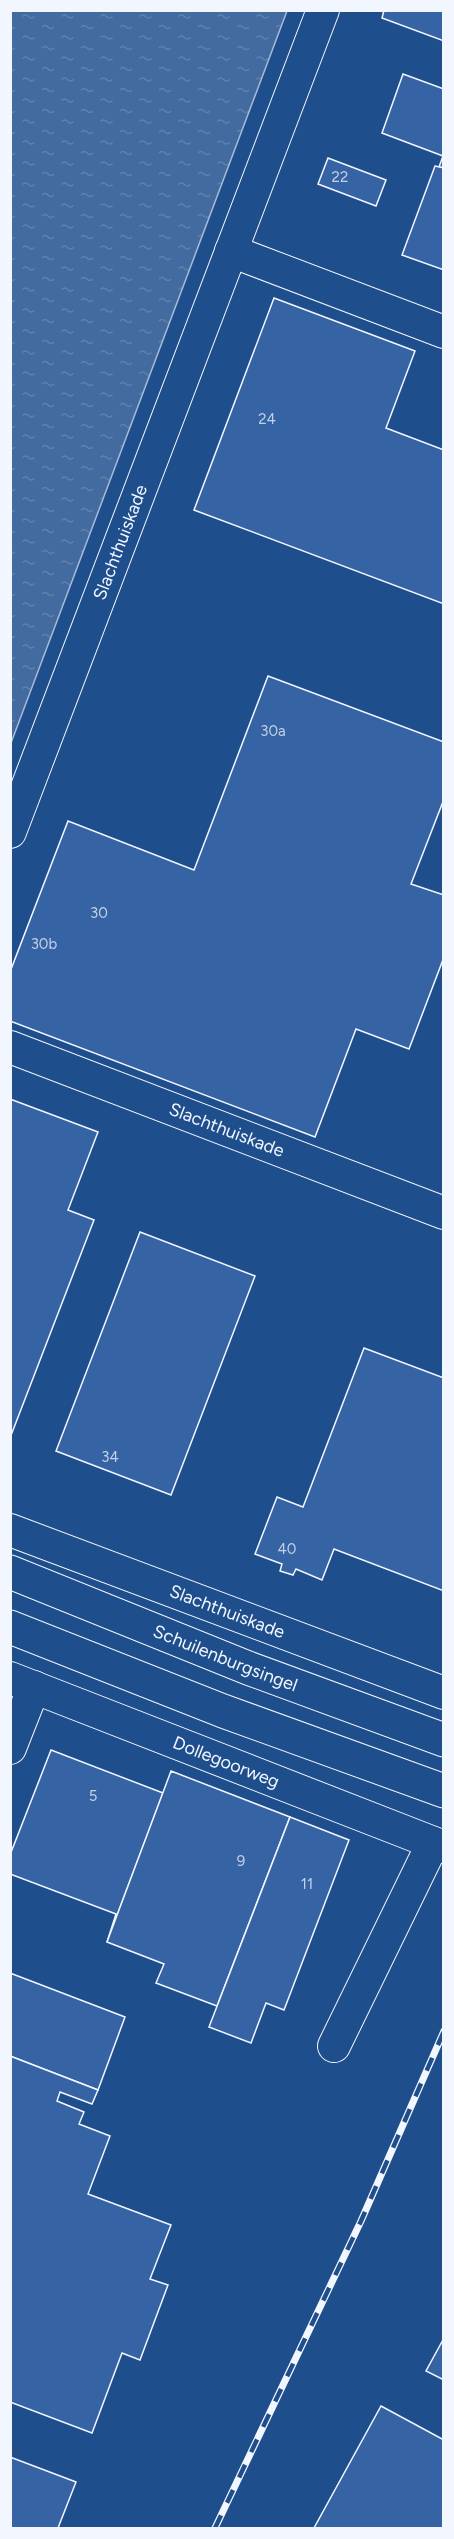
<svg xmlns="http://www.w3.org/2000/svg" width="454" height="2539" font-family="Figtree,sans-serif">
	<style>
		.water { fill: url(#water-ripples); stroke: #a8bbd7; stroke-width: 1.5 }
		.building { fill: #3563a3; stroke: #f2f6ff; stroke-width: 1.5 }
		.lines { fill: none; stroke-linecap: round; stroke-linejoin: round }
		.minor-casing { stroke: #f2f6ff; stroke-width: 34 }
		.primary-casing { stroke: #f2f6ff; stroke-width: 35 }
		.minor { stroke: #1f4e8c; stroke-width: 32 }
		.primary { stroke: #1f4e8c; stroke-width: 33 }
		.rail-casing { stroke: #f2f6ff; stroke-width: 7 }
		.rail { stroke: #1f4e8c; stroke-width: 4.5; stroke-dasharray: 14; stroke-linecap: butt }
		.labels { text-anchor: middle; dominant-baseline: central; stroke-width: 4.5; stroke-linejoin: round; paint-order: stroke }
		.number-label { font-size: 15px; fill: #c3d1e8 }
		.street-label { font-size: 18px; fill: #f2f6ff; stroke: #1f4e8c }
	</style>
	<defs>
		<pattern id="water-ripples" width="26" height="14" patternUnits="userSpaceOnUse" patternTransform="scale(1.5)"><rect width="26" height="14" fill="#446ba0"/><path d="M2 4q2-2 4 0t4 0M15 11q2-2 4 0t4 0" fill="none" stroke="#5f81ae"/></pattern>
	</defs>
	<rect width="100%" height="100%" fill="#1f4e8c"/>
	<path class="water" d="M 11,10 L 287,11 L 11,743 L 10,11 Z"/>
	<g class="building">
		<path d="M 384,10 L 444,10 L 444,41 L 382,18 Z"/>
		<path d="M 403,74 L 444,89 L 444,168 L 439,167 L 443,156 L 382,133 Z"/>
		<path d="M 328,158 L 386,180 L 376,206 L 318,184 Z"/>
		<path d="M 435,166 L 444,168 L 444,270 L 402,255 Z"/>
		<path d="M 274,298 L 415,351 L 386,428 L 444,450 L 444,604 L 194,510 Z"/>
		<path d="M 268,676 L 444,742 L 444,799 L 411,884 L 444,895 L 444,957 L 409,1049 L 356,1029 L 315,1137 L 10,1021 L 10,972 L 68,821 L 194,870 Z"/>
		<path d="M 10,1099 L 98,1132 L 68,1210 L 94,1220 L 10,1438 Z"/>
		<path d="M 140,1232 L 255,1276 L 171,1495 L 56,1451 Z"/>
		<path d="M 364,1348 L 444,1378 L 444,1591 L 334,1549 L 322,1580 L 296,1569 L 293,1575 L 280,1571 L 282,1564 L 255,1554 L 277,1497 L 303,1507 Z"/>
		<path d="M 51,1750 L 163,1793 L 107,1942 L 116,1914 L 10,1874 L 10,1855 Z"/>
		<path d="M 171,1771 L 290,1817 L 217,2006 L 156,1983 L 164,1964 L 107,1942 Z"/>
		<path d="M 290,1817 L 349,1840 L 284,2010 L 266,2003 L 251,2043 L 209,2027 Z"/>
		<path d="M 10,1973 L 125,2017 L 98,2090 L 10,2056 Z"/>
		<path d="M 10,2056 L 98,2090 L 92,2104 L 60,2092 L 57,2101 L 84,2112 L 79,2124 L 110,2136 L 88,2194 L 171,2225 L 150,2279 L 168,2285 L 140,2360 L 122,2353 L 92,2433 L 10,2402 Z"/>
		<path d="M 444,2338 L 444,2380 L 426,2371 Z"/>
		<path d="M 381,2406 L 444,2440 L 444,2528 L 314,2528 Z"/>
		<path d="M 10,2457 L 76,2482 L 58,2528 L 10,2528 Z"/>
	</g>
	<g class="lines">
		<defs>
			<g id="minor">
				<path d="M 231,251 L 444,332"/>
				<path id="s1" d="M 10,832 L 323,10"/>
				<path id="s2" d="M 10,1047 L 444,1213"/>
				<path id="s3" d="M 10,1530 L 444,1693"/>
				<path id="s4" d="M 10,1678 L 444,1847"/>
				<path d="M 10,1748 L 34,1687"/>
				<path d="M 334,2046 L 433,1843"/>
			</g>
			<g id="primary">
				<path id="s5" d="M 10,1572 L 248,1668 L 444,1740"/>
				<path d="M 10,1627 L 223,1711 L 444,1791"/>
			</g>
		</defs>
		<use href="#minor" class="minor-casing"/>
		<use href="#primary" class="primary-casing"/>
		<use href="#minor" class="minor"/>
		<use href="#primary" class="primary"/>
		<defs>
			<path id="rail" d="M 215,2528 L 361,2221 L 444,2031"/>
		</defs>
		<use href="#rail" class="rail-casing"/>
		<use href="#rail" class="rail"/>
	</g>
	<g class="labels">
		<g class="number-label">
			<text x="340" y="177">22</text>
			<text x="267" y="419">24</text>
			<text x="273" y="731">30a</text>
			<text x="99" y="913">30</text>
			<text x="44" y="944">30b</text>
			<text x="110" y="1457">34</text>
			<text x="287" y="1549">40</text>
			<text x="93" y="1796">5</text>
			<text x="241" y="1861">9</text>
			<text x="307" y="1884">11</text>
		</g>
		<g class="street-label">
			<text stroke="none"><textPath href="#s1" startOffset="310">Slachthuiskade</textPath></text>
			<text stroke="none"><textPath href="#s2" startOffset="232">Slachthuiskade</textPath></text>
			<text stroke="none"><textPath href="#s3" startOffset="232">Slachthuiskade</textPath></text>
			<text stroke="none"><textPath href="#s5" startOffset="232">Schuilenburgsingel</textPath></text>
			<text stroke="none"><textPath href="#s4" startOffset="232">Dollegoorweg</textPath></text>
		</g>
	</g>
	<rect width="454" height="2539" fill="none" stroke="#f2f6ff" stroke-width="24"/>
</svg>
